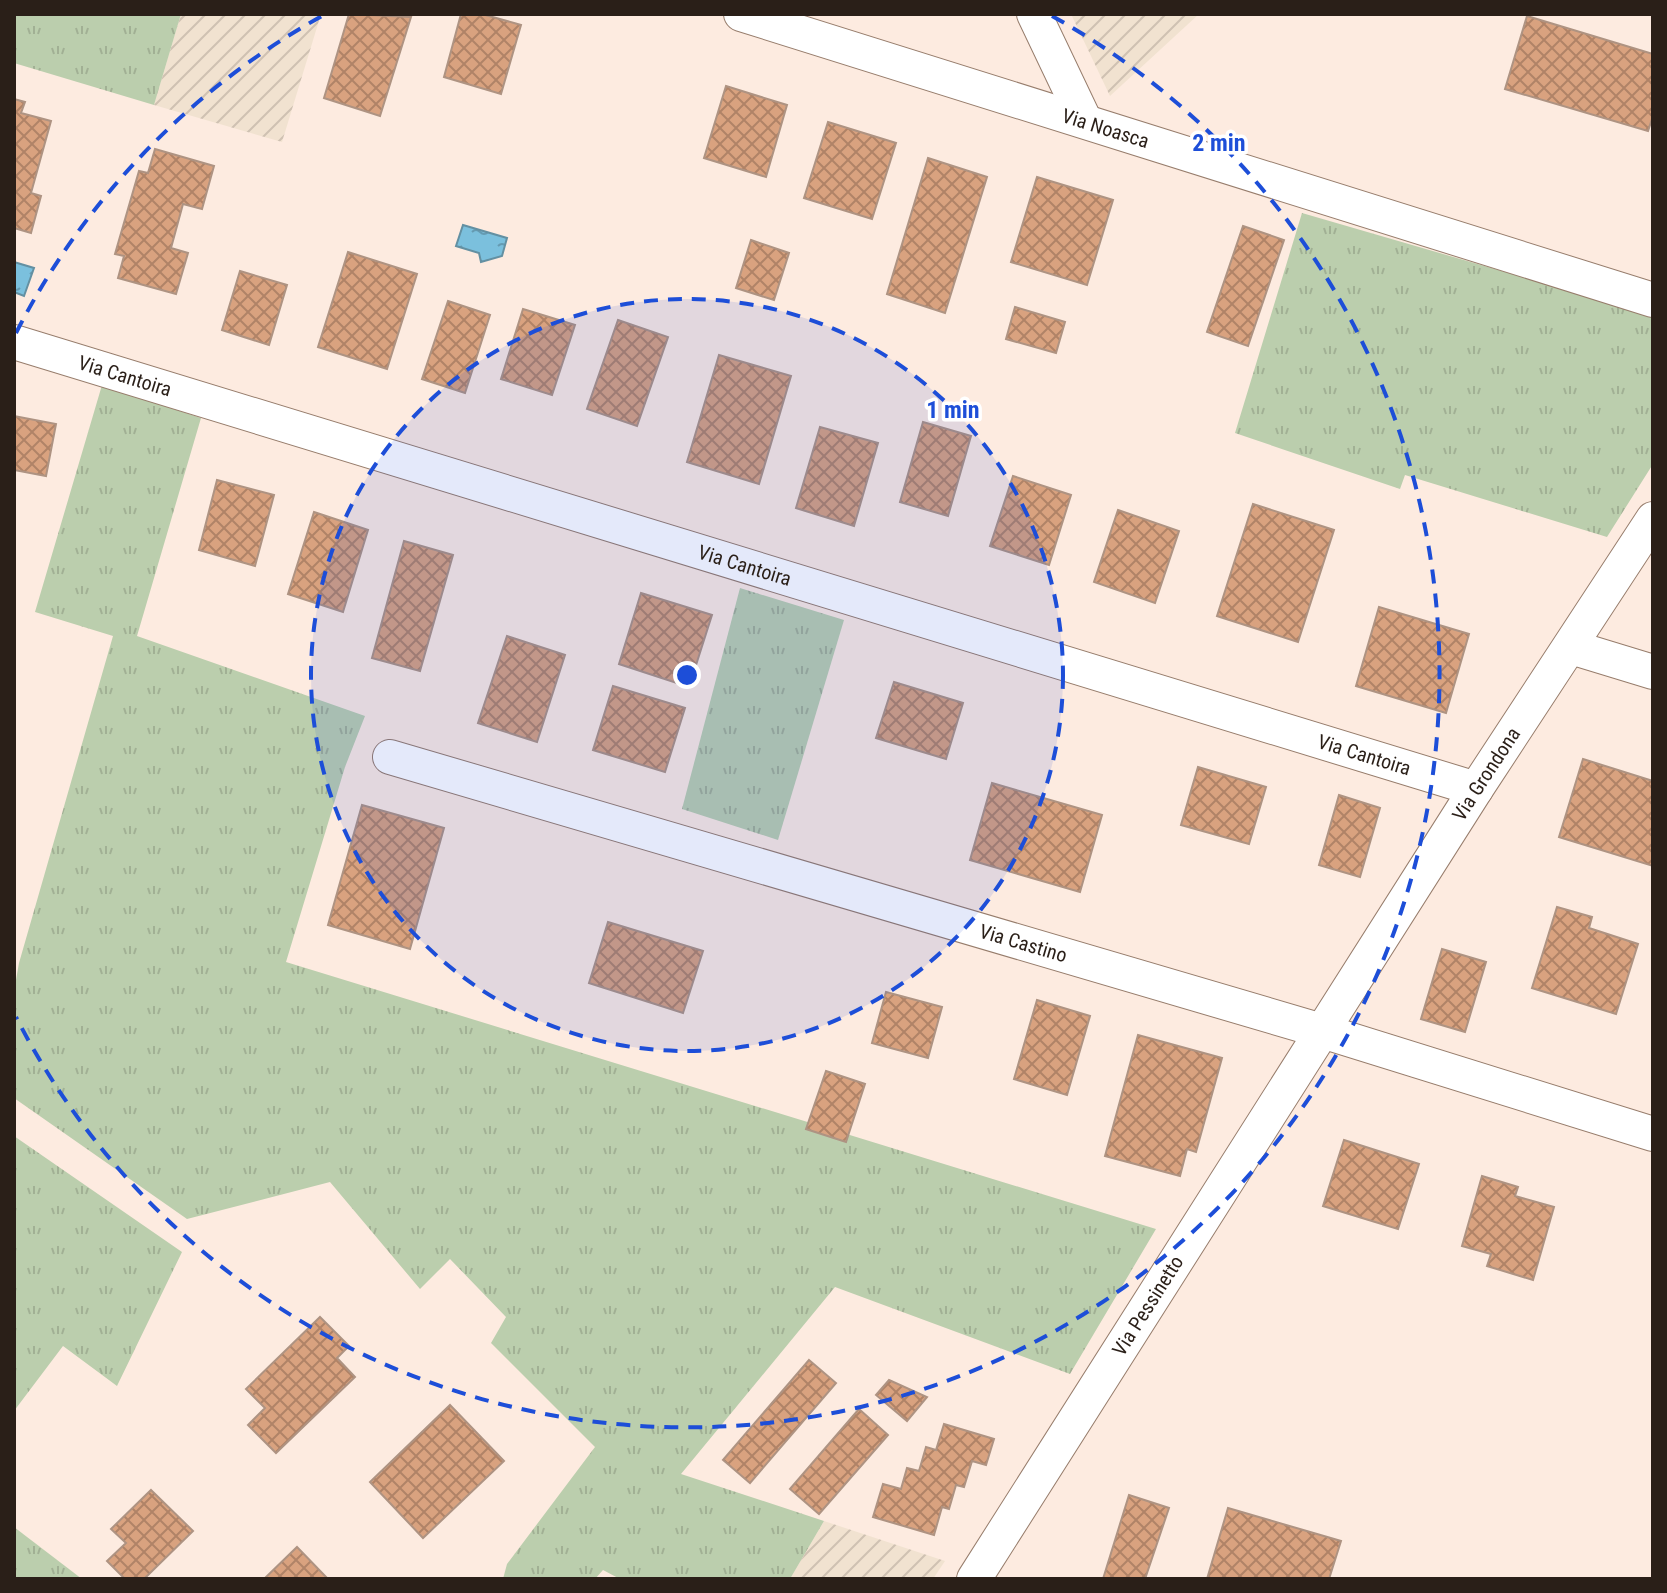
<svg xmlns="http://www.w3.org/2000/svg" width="1667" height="1593" font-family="'Roboto Condensed',sans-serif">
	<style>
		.industrial { fill: url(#industrial-furrows) }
		.grass { fill: url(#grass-tufts) }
		.water { fill: url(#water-ripples); stroke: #6390a2; stroke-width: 2 }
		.building { fill: url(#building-cross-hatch); stroke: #ae9382; stroke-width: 2 }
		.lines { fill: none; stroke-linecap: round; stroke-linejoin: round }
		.minor-casing { stroke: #977d6c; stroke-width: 36 }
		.minor { stroke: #fff; stroke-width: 34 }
		.ring { fill: none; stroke: #1d4ed8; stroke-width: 4; stroke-dasharray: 14 10 }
		.labels { text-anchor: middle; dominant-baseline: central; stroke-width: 7; stroke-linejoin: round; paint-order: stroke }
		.street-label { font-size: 20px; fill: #2a1f18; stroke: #fff }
		.centre { fill: #1d4ed8; stroke: #fff; stroke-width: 4 }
		.ring-label { font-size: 24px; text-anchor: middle; font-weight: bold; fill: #1d4ed8; stroke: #fff; stroke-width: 7; stroke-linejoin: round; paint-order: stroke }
	</style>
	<defs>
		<pattern id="industrial-furrows" width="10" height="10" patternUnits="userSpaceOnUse" patternTransform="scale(2)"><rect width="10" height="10" fill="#f1e2d0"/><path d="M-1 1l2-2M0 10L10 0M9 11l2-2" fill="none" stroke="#cfc1b2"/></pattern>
		<pattern id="grass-tufts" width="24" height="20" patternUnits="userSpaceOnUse" patternTransform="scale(2)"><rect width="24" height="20" fill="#bbcead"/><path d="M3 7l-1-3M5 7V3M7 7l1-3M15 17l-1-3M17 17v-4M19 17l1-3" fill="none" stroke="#a1b094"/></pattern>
		<pattern id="water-ripples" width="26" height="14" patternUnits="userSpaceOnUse" patternTransform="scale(2)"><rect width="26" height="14" fill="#7bc0dd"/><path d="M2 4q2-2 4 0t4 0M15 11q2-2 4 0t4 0" fill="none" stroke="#659bb2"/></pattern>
		<pattern id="building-cross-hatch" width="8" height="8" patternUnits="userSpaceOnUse" patternTransform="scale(2)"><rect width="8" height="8" fill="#d9a27f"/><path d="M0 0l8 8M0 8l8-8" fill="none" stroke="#b08367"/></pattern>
	</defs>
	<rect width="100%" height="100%" fill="#fdebe0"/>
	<g class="industrial">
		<path d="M 181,14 L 321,14 L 282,142 L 154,105 Z"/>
		<path d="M 1071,14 L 1199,14 L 1110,96 Z"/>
		<path d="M 824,1521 L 945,1561 L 933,1579 L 790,1579 Z"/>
	</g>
	<g class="grass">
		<path d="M 14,14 L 181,14 L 154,105 L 14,63 Z"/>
		<path d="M 1302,213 L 1653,315 L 1653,464 L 1607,537 L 1405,475 L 1400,489 L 1235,433 Z"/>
		<path d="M 102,385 L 201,418 L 137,636 L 365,716 L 345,767 L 286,962 L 1156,1229 L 1070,1374 L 835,1287 L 681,1474 L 824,1521 L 790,1579 L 620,1579 L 603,1570 L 595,1579 L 503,1579 L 507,1564 L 595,1447 L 491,1343 L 506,1317 L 450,1259 L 420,1289 L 330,1182 L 187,1219 L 14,1098 L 14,991 L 19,963 L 113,636 L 35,612 Z"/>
		<path d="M 740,588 L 844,620 L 778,840 L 682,809 Z"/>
		<path d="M 14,1136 L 182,1252 L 117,1386 L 63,1346 L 14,1411 Z"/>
		<path d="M 14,1527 L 82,1579 L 14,1579 Z"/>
	</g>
	<g class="water">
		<path d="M 463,225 L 507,238 L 502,256 L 481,262 L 479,253 L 456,246 Z"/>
		<path d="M 14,262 L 34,268 L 24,296 L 14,292 Z"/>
	</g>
	<g class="building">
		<path d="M 349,14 L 411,17 L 380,116 L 324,98 Z"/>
		<path d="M 461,14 L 482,14 L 521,25 L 501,94 L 444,77 Z"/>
		<path d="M 1527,16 L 1653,54 L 1653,116 L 1648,131 L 1505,89 Z"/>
		<path d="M 726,86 L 787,105 L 766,177 L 704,158 Z"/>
		<path d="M 14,99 L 25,102 L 21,113 L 51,121 L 31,193 L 41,196 L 31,233 L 14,228 Z"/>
		<path d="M 828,122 L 896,143 L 872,219 L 804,198 Z"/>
		<path d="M 155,149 L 214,166 L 202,209 L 183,204 L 171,248 L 188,253 L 176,294 L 118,278 L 124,256 L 115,254 L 139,171 L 148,173 Z"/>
		<path d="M 928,158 L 987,177 L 945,313 L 887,294 Z"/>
		<path d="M 1037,177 L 1113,200 L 1087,285 L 1011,262 Z"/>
		<path d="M 1243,226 L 1284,240 L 1248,346 L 1207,332 Z"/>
		<path d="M 751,240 L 789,253 L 774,300 L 736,288 Z"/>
		<path d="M 348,252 L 417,274 L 387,369 L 318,347 Z"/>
		<path d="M 240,271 L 287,285 L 269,345 L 222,330 Z"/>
		<path d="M 448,301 L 490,315 L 465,393 L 422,379 Z"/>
		<path d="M 1015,307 L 1065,322 L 1056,353 L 1006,339 Z"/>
		<path d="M 523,309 L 575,325 L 552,395 L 501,379 Z"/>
		<path d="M 618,320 L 668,337 L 637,426 L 587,409 Z"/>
		<path d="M 719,355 L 791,376 L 759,484 L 687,462 Z"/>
		<path d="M 14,416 L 56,424 L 46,476 L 14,470 Z"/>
		<path d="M 923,422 L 971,436 L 948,516 L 900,502 Z"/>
		<path d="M 820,427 L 878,443 L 854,526 L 796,508 Z"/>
		<path d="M 1013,476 L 1071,495 L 1049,565 L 990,546 Z"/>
		<path d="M 217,480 L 274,495 L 255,566 L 199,550 Z"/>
		<path d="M 1253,504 L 1334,530 L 1298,642 L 1217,616 Z"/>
		<path d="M 1118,510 L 1179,531 L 1155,603 L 1094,582 Z"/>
		<path d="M 314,512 L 368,530 L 343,612 L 288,594 Z"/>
		<path d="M 404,541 L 453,555 L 420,671 L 372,658 Z"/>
		<path d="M 641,593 L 712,615 L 689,687 L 619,664 Z"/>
		<path d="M 1379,607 L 1469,634 L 1446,713 L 1356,686 Z"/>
		<path d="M 507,636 L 565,655 L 537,742 L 478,723 Z"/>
		<path d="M 894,682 L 963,703 L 946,759 L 876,738 Z"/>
		<path d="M 613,686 L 685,708 L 665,772 L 593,750 Z"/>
		<path d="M 1583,759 L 1653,781 L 1653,866 L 1559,837 Z"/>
		<path d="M 1198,767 L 1266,787 L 1249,844 L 1181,825 Z"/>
		<path d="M 992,783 L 1102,815 L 1080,892 L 970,860 Z"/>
		<path d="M 1339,795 L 1380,808 L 1360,877 L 1319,865 Z"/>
		<path d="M 362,805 L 444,828 L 410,949 L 328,925 Z"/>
		<path d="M 1557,907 L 1592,917 L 1589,928 L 1638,944 L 1616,1014 L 1532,988 Z"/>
		<path d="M 608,922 L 703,951 L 683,1013 L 589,983 Z"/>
		<path d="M 1442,949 L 1486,962 L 1465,1032 L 1421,1019 Z"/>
		<path d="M 886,992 L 942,1007 L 928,1058 L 872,1043 Z"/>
		<path d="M 1037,1000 L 1090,1016 L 1067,1095 L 1014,1079 Z"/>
		<path d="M 1138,1035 L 1222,1058 L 1196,1152 L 1187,1149 L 1180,1176 L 1105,1156 Z"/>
		<path d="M 826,1071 L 865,1084 L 846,1142 L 806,1129 Z"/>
		<path d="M 1344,1140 L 1419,1164 L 1398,1229 L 1323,1206 Z"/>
		<path d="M 1482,1176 L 1518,1187 L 1515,1196 L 1554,1207 L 1533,1280 L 1487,1266 L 1491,1254 L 1462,1246 Z"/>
		<path d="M 320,1317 L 349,1346 L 337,1358 L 355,1377 L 276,1453 L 248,1425 L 265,1408 L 246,1389 Z"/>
		<path d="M 809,1360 L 836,1383 L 750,1483 L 723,1460 Z"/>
		<path d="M 889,1380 L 927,1397 L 907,1421 L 876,1395 Z"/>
		<path d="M 450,1405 L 504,1461 L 423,1538 L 370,1482 Z"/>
		<path d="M 859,1409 L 888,1435 L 819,1514 L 790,1489 Z"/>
		<path d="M 944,1424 L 994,1439 L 986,1465 L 972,1461 L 964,1487 L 956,1485 L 949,1509 L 942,1507 L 934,1535 L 873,1517 L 883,1484 L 901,1489 L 907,1468 L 919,1471 L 926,1447 L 936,1450 Z"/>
		<path d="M 151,1490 L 193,1531 L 144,1579 L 125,1579 L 107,1561 L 126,1543 L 111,1529 Z"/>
		<path d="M 1129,1495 L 1169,1508 L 1145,1579 L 1103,1579 Z"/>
		<path d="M 1228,1508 L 1341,1541 L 1329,1579 L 1207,1579 Z"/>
		<path d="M 297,1547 L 328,1579 L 264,1579 Z"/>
	</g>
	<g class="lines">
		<defs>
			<g id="minor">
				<path id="s1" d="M 741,14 L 1653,300"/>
				<path d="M 1034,14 L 1084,119"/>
				<path id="s2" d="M 14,342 L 1476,789"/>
				<path d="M 1571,647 L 1653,672"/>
				<path id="s3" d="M 390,757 L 1322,1031 L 1653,1134"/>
				<path id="s4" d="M 974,1579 L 1476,789 L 1653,519"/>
			</g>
		</defs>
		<use href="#minor" class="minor-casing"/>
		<use href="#minor" class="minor"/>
	</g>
	<circle cx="687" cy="675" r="376" fill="#1d4ed8" fill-opacity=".12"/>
	<g class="ring">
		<circle cx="687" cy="675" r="376"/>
		<path d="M16 333A753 753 0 0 1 322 16M1052 16A753 753 0 1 1 16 1017"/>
	</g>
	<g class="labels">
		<g class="street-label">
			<text stroke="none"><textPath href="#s1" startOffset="382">Via Noasca</textPath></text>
			<text stroke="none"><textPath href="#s2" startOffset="116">Via Cantoira</textPath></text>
			<text stroke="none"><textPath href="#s2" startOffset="764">Via Cantoira</textPath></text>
			<text stroke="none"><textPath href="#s2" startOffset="1412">Via Cantoira</textPath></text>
			<text stroke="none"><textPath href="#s4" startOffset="954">Via Grondona</textPath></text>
			<text stroke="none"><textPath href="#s3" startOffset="660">Via Castino</textPath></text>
			<text stroke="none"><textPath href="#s4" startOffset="324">Via Pessinetto</textPath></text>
		</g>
	</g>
	<circle cx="687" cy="675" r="12" class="centre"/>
	<g class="ring-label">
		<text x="1219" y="151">2 min</text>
		<text x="953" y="418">1 min</text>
	</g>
	<rect width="1667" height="1593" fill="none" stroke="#2a1f18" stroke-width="32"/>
</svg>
